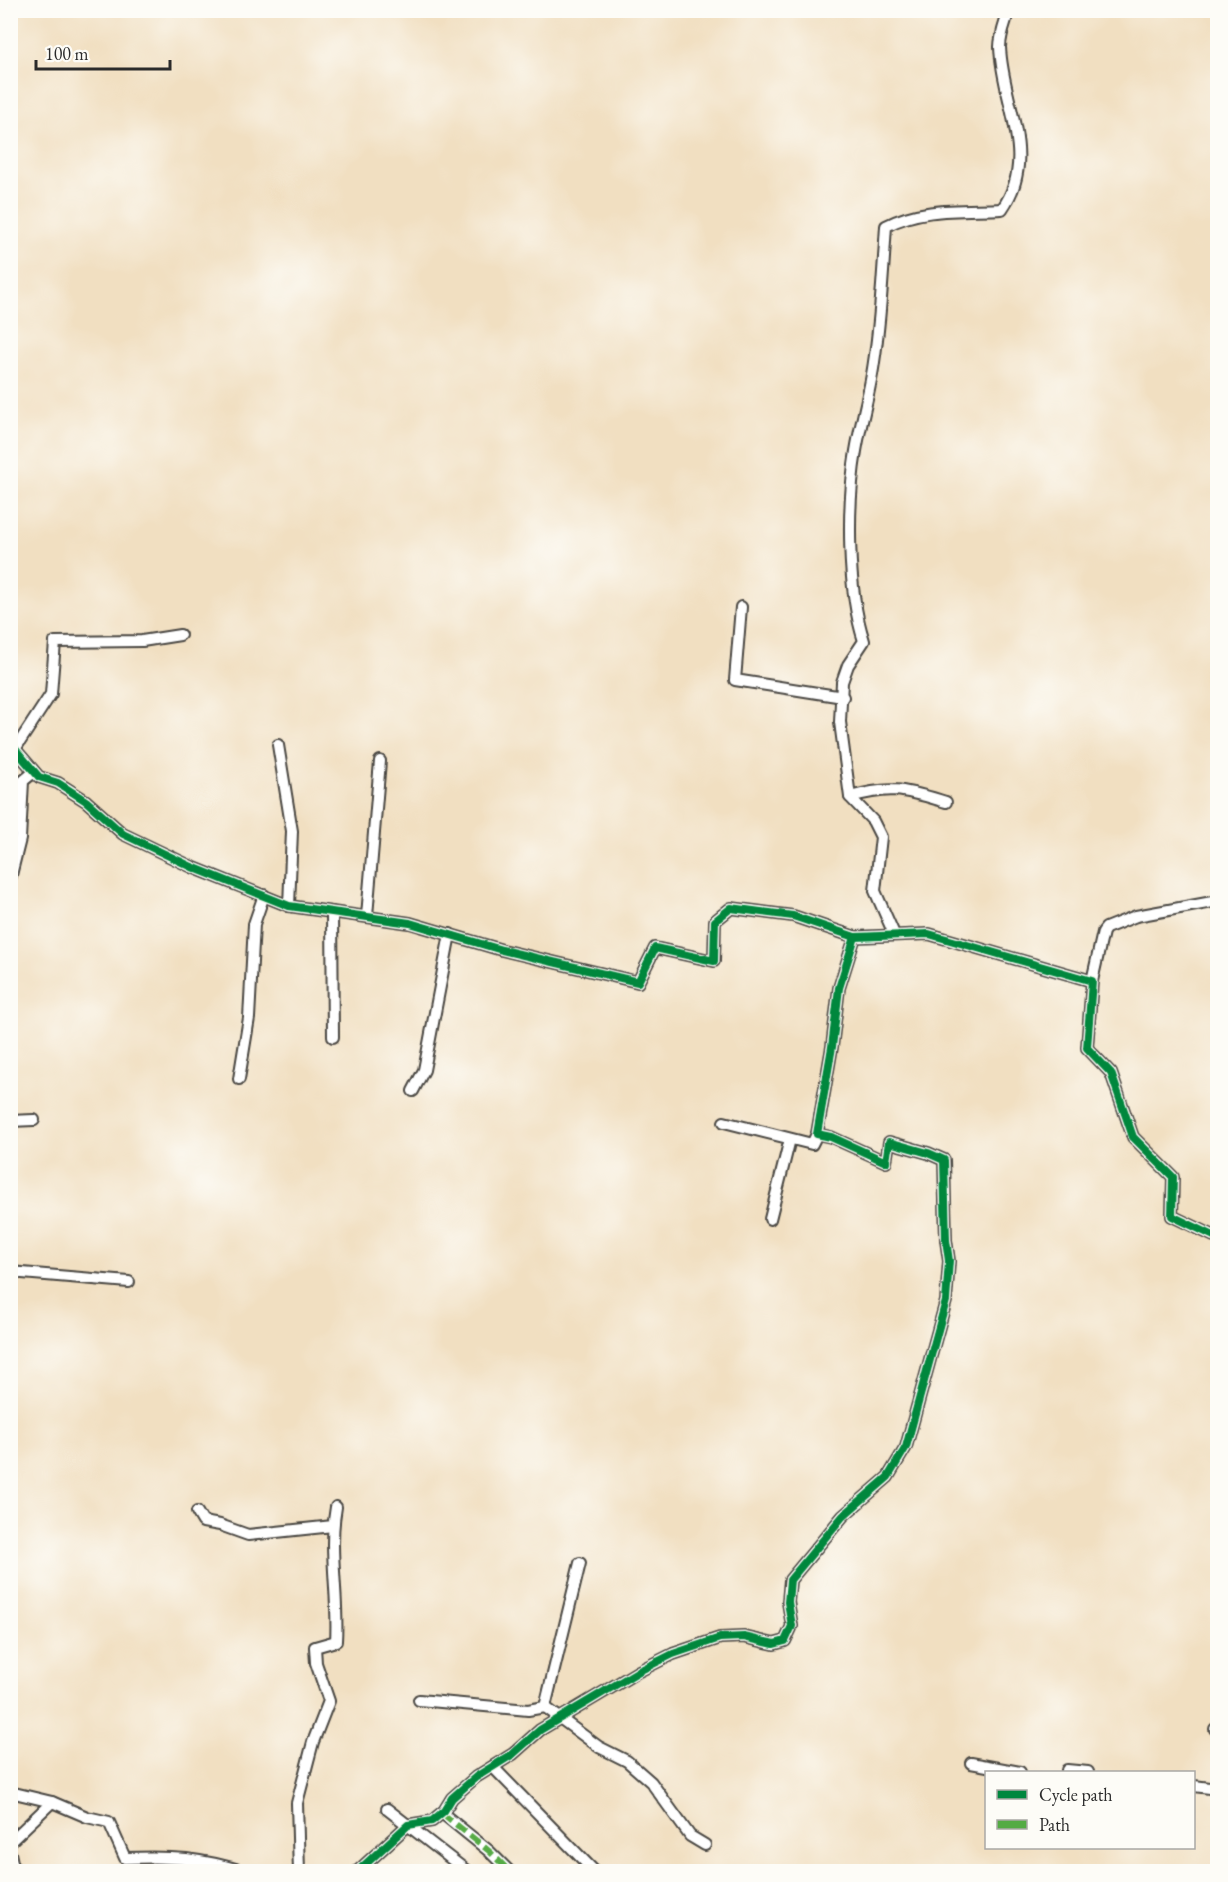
<svg xmlns="http://www.w3.org/2000/svg" width="1228" height="1882" font-family="'EB Garamond',serif">
	<style>
		.lines { fill: none; stroke-linecap: round; stroke-linejoin: round }
		.minor-casing { stroke: #494642; stroke-width: 14 }
		.minor { stroke: #fff; stroke-width: 10 }
		.quiet { stroke: #54ab44; stroke-width: 6; stroke-dasharray: 12 6; stroke-linecap: butt }
		.cycleway-casing { stroke: #fdfcf7; stroke-width: 11 }
		.cycleway { stroke: #00873e; stroke-width: 8 }
	</style>
	<rect width="100%" height="100%" fill="#fdfcf7"/>
	<filter id="ink" filterUnits="userSpaceOnUse"><feTurbulence type="fractalNoise" baseFrequency=".0167" numOctaves="2"/><feDisplacementMap in="SourceGraphic" scale="12" xChannelSelector="R" yChannelSelector="G"/><feConvolveMatrix kernelMatrix="1 2 1 2 8 2 1 2 1" color-interpolation-filters="sRGB"/></filter>
	<filter id="wash" filterUnits="userSpaceOnUse"><feTurbulence type="fractalNoise" baseFrequency=".008" numOctaves="4" result="noise"/><feDisplacementMap in="SourceGraphic" scale="24" xChannelSelector="R" yChannelSelector="G"/><feGaussianBlur stdDeviation="1.35" result="paint"/><feColorMatrix in="noise" values="0 0 0 0 0 0 0 0 0 0 0 0 0 0 0 0 0 1.4 0 .05"/><feComposite in="paint" operator="in"/></filter>
	<g filter="url(#wash)">
		<rect width="100%" height="100%" fill="#f1dfc1"/>
	</g>
	<g filter="url(#ink)">
		<g class="lines">
			<defs>
				<g id="minor">
					<path d="M 741,607 L 735,680 L 843,697"/>
					<path d="M 278,745 L 292,831 L 289,906"/>
					<path d="M 15,749 L 51,694 L 55,642 L 142,641 L 180,635"/>
					<path d="M 10,751 L 15,749 L 39,777 L 58,783 L 86,801 L 123,834 L 192,867 L 289,906 L 410,923 L 502,950 L 638,982 L 655,948 L 714,961 L 715,921 L 731,908 L 793,916 L 855,937 L 929,934 L 1092,981 L 1087,1048 L 1111,1073 L 1133,1137 L 1173,1177 L 1172,1216 L 1218,1238"/>
					<path d="M 850,797 C 892,785 905,790 946,802"/>
					<path d="M 10,879 L 20,839 L 23,781 L 34,772"/>
					<path d="M 332,912 L 333,1037"/>
					<path d="M 367,916 L 380,761"/>
					<path d="M 894,934 L 875,891 L 881,837 L 873,821 L 850,797 L 840,722 L 842,682 L 848,665 L 864,641 C 847,589 847,505 856,451 C 861,421 870,392 874,362 C 881,317 883,271 886,226 C 922,207 962,211 1002,209 C 1039,157 1002,103 1000,47 C 1000,35 1006,21 1009,10"/>
					<path d="M 1092,981 L 1103,932 L 1106,928 L 1136,916 L 1218,901"/>
					<path d="M 239,1079 L 249,1018 L 254,924 L 264,895"/>
					<path d="M 413,1091 L 424,1070 L 450,934"/>
					<path d="M 10,1121 L 34,1120"/>
					<path d="M 724,1122 L 812,1144 L 817,1134"/>
					<path d="M 770,1219 L 790,1139"/>
					<path d="M 10,1272 L 129,1282"/>
					<path d="M 197,1512 L 203,1522 L 220,1525 L 248,1535 L 333,1526"/>
					<path d="M 580,1563 L 545,1707 L 599,1747 L 627,1761 L 651,1782 L 690,1836 L 705,1845"/>
					<path d="M 419,1700 L 528,1710 L 545,1707"/>
					<path d="M 1215,1729 L 1218,1729"/>
					<path d="M 971,1763 L 1020,1772"/>
					<path d="M 493,1767 L 595,1872"/>
					<path d="M 1067,1772 L 1067,1770 L 1088,1772"/>
					<path d="M 1194,1786 L 1218,1789"/>
					<path d="M 10,1792 L 52,1802"/>
					<path d="M 387,1809 L 468,1872"/>
					<path d="M 442,1813 L 489,1851 L 510,1872"/>
					<path d="M 10,1842 L 52,1802 L 87,1817 L 109,1822 L 125,1858 C 174,1856 199,1858 246,1872"/>
					<path d="M 10,1853 L 14,1872"/>
					<path d="M 299,1872 L 297,1803 L 313,1742 L 329,1701 L 316,1663 L 315,1647 L 336,1641 C 339,1597 328,1550 336,1507"/>
					<path d="M 357,1872 L 408,1825 L 432,1821 L 444,1811 L 452,1798 L 476,1777 L 513,1754 L 540,1730 L 639,1671 L 673,1654 L 720,1638 L 744,1637 L 774,1644 L 785,1641 L 792,1626 L 788,1602 L 790,1580 L 843,1516 L 888,1477 L 906,1447 L 946,1301 L 949,1261 L 946,1240 L 944,1160 L 928,1153 L 889,1142 L 886,1162 L 831,1137 L 817,1134 L 832,1047 L 839,988 L 855,937"/>
				</g>
			</defs>
			<use href="#minor" class="minor-casing"/>
			<use href="#minor" class="minor"/>
			<path class="quiet" d="M 442,1813 L 489,1851 L 510,1872"/>
			<defs>
				<g id="cycleway">
					<path d="M 10,751 L 15,749 L 39,777 L 58,783 L 86,801 L 123,834 L 192,867 L 289,906 L 410,923 L 502,950 L 638,982 L 655,948 L 714,961 L 715,921 L 731,908 L 793,916 L 855,937 L 929,934 L 1092,981 L 1087,1048 L 1111,1073 L 1133,1137 L 1173,1177 L 1172,1216 L 1218,1238"/>
					<path d="M 357,1872 L 408,1825 L 432,1821 L 444,1811 L 452,1798 L 476,1777 L 513,1754 L 540,1730 L 639,1671 L 673,1654 L 720,1638 L 744,1637 L 774,1644 L 785,1641 L 792,1626 L 788,1602 L 790,1580 L 843,1516 L 888,1477 L 906,1447 L 946,1301 L 949,1261 L 946,1240 L 944,1160 L 928,1153 L 889,1142 L 886,1162 L 831,1137 L 817,1134 L 832,1047 L 839,988 L 855,937"/>
				</g>
			</defs>
			<use href="#cycleway" class="cycleway-casing"/>
			<use href="#cycleway" class="cycleway"/>
		</g>
	</g>
	<rect width="1228" height="1882" fill="none" stroke="#fdfcf7" stroke-width="36"/>
	<rect x="985" y="1771" width="210" height="78" fill="#fdfcf7" stroke="#a9a8a5" stroke-width="1.5"/>
	<rect x="997" y="1790" width="30" height="9" fill="#00873e" stroke="#a9a8a5" stroke-width="1.5"/>
	<text x="1039" y="1801" font-size="18" fill="#2b2b2b">Cycle path</text>
	<rect x="997" y="1820" width="30" height="9" fill="#54ab44" stroke="#a9a8a5" stroke-width="1.5"/>
	<text x="1039" y="1831" font-size="18" fill="#2b2b2b">Path</text>
	<path d="M36 60v9h134v-9" fill="none" stroke="#2b2b2b" stroke-width="3"/>
	<text x="45" y="60" font-size="18" fill="#2b2b2b" stroke="#fdfcf7" stroke-width="4.5" paint-order="stroke">100 m</text>
</svg>
